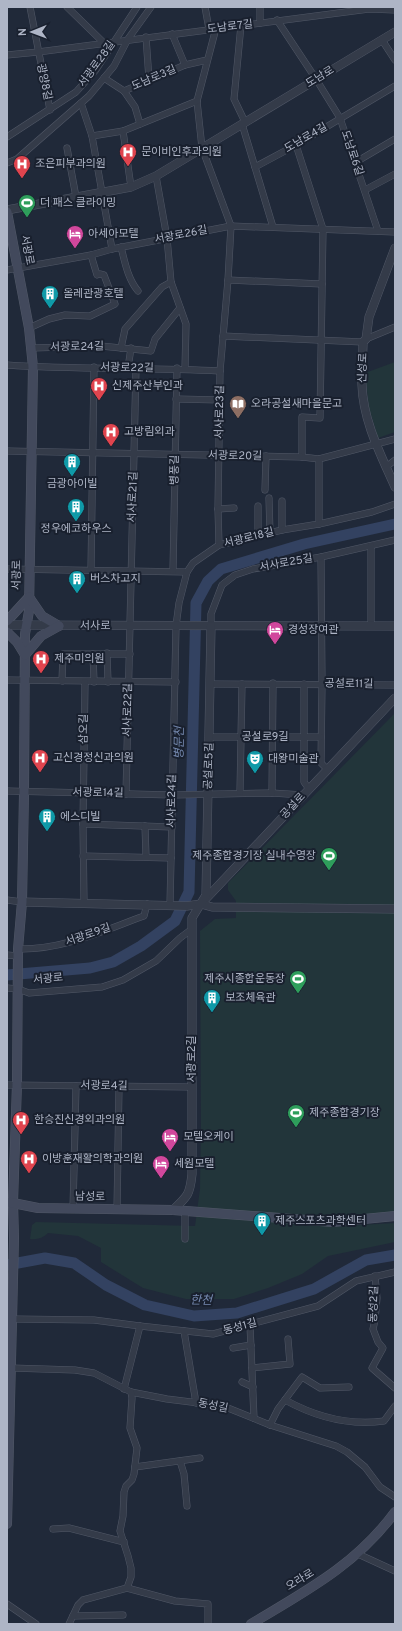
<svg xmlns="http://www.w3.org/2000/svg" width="402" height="1631" font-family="Overpass,'Noto Sans KR',sans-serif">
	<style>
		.green { fill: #22353a }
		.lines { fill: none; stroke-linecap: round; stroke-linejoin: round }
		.river { stroke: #334261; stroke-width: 11 }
		.minor-casing { stroke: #515867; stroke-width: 7 }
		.tertiary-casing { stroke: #515867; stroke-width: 9 }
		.secondary-casing { stroke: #515867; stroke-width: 10 }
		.minor { stroke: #343b49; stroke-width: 6 }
		.tertiary { stroke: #343b49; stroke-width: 8 }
		.secondary { stroke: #42495c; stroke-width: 9 }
		.labels { text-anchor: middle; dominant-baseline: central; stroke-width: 4; stroke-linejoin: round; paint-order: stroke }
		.street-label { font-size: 11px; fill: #aeb5c6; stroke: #19202e }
		.poi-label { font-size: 11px; fill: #aeb5c6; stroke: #19202e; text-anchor: start }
		.water-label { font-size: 12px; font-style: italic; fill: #7589af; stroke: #19202e }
	</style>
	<rect width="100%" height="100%" fill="#202939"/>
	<g class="green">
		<path d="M 395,362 L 395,432 L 378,438 L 369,408 L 365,373 Z"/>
		<path d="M 395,713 L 395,1215 L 333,1222 L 329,1227 L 395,1223 L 395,1242 L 328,1256 L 302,1274 L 268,1288 L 234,1299 L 186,1299 L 143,1288 L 101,1262 L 101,1248 L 78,1236 L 48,1233 C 43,1238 37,1240 30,1239 L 32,1225 L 36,1222 L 195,1226 L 200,1189 L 201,1123 L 200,931 L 215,919 L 236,918 L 236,901 L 228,890 L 228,883 Z"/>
	</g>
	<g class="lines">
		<g class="river">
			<path d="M 7,975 L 90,968 L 113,962 L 141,946 L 175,921 L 189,892 L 196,603 L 208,581 L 221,569 L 304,544 L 395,524"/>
			<path d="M 7,1265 L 45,1258 L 74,1263 L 106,1285 L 145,1305 L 194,1316 L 237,1313 L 314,1289 L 366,1260 L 395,1255"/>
		</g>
		<defs>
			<g id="minor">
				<path d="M 30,7 L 50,110"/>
				<path d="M 67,7 L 104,43"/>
				<path d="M 205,7 L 209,29"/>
				<path d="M 260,7 L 260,23"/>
				<path d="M 277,20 L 316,79 L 340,118 L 378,231"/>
				<path d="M 241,25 L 234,99 L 245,122"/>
				<path d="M 216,28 L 197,101 L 202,148 L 231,226 L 228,280 L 220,371 L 218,509 L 219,545"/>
				<path d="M 172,34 L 185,65"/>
				<path d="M 146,37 L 149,79"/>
				<path d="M 382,40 L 395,60"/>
				<path d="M 7,55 L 38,52 L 369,9 L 395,10"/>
				<path d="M 104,78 L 124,91 L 185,65 L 207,60"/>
				<path d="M 124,91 L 135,107 L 140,124"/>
				<path d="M 81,103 L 92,136 L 112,249"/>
				<path d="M 242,124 L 273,227"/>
				<path d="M 123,131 L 131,187"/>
				<path d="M 92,136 L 123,131 L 197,101"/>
				<path d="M 7,137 L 76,92 L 95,71 L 137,7"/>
				<path d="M 296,145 L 323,229 L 320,418 L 302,417 L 302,457"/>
				<path d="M 67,148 L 76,197"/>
				<path d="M 356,162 L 395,139"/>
				<path d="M 7,163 L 17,159 L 89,96 L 114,66 L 128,39 L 151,7"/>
				<path d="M 255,167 L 296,145 L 395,86"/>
				<path d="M 156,176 L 167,238 L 171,282 L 186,324 L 185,369"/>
				<path d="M 365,190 L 395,174"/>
				<path d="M 121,247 C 125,263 128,279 138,291"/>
				<path d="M 7,270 L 91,255 L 112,249 L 231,226 L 395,232"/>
				<path d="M 228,280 L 322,284"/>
				<path d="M 29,328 L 49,319 L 65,315 L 90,316 L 115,304 L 104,275 L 100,274 L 97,275 L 91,255"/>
				<path d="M 223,336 L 363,342"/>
				<path d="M 366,339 L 395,327"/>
				<path d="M 32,348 L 101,346 L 151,351 L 155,339 L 180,308"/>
				<path d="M 121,348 L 125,329 L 162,287 L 171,282"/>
				<path d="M 7,365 C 78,370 149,367 220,371"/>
				<path d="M 128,368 L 131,348"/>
				<path d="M 176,399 L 221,400"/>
				<path d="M 7,451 L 302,457 L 319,459 L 395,439"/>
				<path d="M 319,459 L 319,524"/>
				<path d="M 386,467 L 395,460"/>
				<path d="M 265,490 L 266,456"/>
				<path d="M 269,498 L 270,534"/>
				<path d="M 218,509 L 234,508"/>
				<path d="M 282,530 L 282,501"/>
				<path d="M 258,536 L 258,506"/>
				<path d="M 321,557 L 322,684 L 321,763 L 328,770"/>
				<path d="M 7,569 L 187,572"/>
				<path d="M 91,570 L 94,367"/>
				<path d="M 173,571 L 177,368"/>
				<path d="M 211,626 L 211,614 L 222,585 L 235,575 L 253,569 L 321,557 L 395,540"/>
				<path d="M 371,626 L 371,546"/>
				<path d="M 107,653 L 108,682"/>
				<path d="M 93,654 L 94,682"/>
				<path d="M 7,680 L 176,682"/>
				<path d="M 62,681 L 63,654 L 130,654"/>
				<path d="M 210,684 L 395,685"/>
				<path d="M 304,684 L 304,782 L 309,789"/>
				<path d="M 209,737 L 321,737"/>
				<path d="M 7,791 L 173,795 L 272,793 L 303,795"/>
				<path d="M 240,792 L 242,684"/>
				<path d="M 272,793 L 273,683"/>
				<path d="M 126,794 L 136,368"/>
				<path d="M 83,824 L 172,827"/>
				<path d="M 145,826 L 146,857"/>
				<path d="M 83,856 L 171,858"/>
				<path d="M 7,900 L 22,902"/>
				<path d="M 84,903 L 83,824 L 85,682"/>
				<path d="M 170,905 L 176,626 L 179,603 L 187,572 L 193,563 L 219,545 L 282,530 L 319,524 L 372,512 L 395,504"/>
				<path d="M 18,949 C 63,950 102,931 144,916 L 147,904"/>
				<path d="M 7,955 L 18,956"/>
				<path d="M 7,988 L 18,989 L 29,993 L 102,987 L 123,980 L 156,961 L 180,938 L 192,929"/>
				<path d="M 7,1085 L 192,1087"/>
				<path d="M 73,1209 L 76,1086"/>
				<path d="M 117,1210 L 119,1087"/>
				<path d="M 185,1211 L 185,1239"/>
				<path d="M 375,1276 L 377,1298 L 375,1320 L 373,1329 L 378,1342 L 383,1348 L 372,1368 L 395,1388"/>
				<path d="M 12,1319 L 94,1320 L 140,1326"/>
				<path d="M 250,1325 L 254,1418"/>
				<path d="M 184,1331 L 196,1403"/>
				<path d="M 233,1348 L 251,1345"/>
				<path d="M 11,1368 L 75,1370 L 94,1373 L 131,1392 L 167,1399 L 223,1406 L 270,1425 L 336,1446 L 347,1452 L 365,1467 L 380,1487 L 395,1497"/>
				<path d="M 252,1368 L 290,1364 L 288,1339"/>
				<path d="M 242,1382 L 253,1387"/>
				<path d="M 124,1389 L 140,1326 L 213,1334 L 318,1306 L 356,1281 L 395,1272"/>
				<path d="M 285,1400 C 316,1417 348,1426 384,1421 L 395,1406"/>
				<path d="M 270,1425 L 278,1409 L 302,1377 L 320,1388 L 349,1387"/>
				<path d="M 180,1461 L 184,1474 L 187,1506"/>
				<path d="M 135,1467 L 200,1458"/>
				<path d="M 53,1529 L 69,1528 L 124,1542"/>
				<path d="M 358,1554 L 395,1571"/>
				<path d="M 127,1588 L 175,1601 L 208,1604 L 208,1624"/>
				<path d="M 7,1604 L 36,1624"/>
				<path d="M 73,1616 L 123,1615"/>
				<path d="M 69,1624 L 78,1605 L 83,1600 L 127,1588 L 131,1577 L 131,1568 L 128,1556 L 120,1531 L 123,1516 L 124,1492 L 126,1486 L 132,1480 L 134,1474 L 137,1448 L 130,1428 L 132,1398 L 131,1392"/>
			</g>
			<g id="tertiary">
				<path d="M 7,210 L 131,187 L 156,176 L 395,32"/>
				<path d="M 395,248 L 369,317 L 366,339 L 363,342 C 363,356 361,371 362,385 C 363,421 381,455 395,487"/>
				<path d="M 7,625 L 395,626"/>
				<path d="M 22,902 L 187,906 L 201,904 L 395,698"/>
				<path d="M 201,904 L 212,907 L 395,909"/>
				<path d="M 173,1210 C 188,1196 190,1194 192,1174 L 192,918 L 206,895 L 211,626"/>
			</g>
			<g id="secondary">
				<path d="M 7,212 L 29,328 L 33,367 L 29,611 L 25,634 L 24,793 L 22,902 L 18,949 L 17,1084 L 13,1202 L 14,1238 L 7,1524"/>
				<path d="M 7,621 L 29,597 L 42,616 L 59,626"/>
				<path d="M 7,632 L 17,642 L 25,655 L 41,636 L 59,626"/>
				<path d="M 8,1202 L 38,1208 L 173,1210 L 333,1222 L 395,1216"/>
				<path d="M 251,1624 C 306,1591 356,1565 395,1512"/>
			</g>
		</defs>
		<use href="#minor" class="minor-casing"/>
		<use href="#tertiary" class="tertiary-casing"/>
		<use href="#secondary" class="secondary-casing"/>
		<use href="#minor" class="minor"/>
		<use href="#tertiary" class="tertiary"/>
		<use href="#secondary" class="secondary"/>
	</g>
	<defs>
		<symbol id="hospital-pin" viewBox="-11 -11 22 30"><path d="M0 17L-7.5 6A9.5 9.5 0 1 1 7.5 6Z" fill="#e0444e" stroke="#19202e"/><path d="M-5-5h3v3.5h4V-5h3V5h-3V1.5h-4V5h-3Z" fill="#fff"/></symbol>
		<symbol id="stadium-pin" viewBox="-11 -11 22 30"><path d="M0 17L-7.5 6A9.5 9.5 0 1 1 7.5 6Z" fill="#2e9e5b" stroke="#19202e"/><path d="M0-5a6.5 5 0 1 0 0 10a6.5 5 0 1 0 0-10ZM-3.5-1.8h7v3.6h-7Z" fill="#fff"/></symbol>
		<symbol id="hotel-pin" viewBox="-11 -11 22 30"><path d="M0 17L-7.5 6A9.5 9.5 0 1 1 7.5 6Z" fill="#d1479c" stroke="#19202e"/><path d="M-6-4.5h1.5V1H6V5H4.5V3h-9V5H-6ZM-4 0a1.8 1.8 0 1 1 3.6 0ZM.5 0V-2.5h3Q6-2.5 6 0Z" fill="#fff"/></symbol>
		<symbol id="building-pin" viewBox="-11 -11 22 30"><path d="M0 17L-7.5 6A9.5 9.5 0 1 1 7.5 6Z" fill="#0f9aa8" stroke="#19202e"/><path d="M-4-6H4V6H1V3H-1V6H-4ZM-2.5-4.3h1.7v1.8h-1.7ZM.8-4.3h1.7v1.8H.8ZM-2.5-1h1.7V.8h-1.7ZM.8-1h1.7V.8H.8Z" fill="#fff"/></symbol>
		<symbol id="library-pin" viewBox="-11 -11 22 30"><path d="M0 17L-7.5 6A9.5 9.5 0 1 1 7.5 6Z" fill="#8d6e63" stroke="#19202e"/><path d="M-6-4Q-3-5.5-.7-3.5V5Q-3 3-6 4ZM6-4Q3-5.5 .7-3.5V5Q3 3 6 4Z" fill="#fff"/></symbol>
		<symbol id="theatre-pin" viewBox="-11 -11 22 30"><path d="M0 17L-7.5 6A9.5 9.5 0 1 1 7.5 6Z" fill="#0f9aa8" stroke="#19202e"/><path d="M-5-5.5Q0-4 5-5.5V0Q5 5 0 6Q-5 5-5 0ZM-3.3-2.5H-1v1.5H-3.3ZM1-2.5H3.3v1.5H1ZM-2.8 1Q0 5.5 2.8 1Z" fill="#fff"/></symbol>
	</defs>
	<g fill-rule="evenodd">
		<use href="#hospital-pin" x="118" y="142" width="20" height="27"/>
		<use href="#hospital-pin" x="12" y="154" width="20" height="27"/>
		<use href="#stadium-pin" x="17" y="193" width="20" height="27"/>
		<use href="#hotel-pin" x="65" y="224" width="20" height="27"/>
		<use href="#building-pin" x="40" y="284" width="20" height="27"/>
		<use href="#hospital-pin" x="89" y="376" width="20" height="27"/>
		<use href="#library-pin" x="228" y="394" width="20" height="27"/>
		<use href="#hospital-pin" x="101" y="422" width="20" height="27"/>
		<use href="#building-pin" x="62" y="452" width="20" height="27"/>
		<use href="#building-pin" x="66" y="497" width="20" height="27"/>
		<use href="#building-pin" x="67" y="569" width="20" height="27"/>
		<use href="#hotel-pin" x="265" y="620" width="20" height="27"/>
		<use href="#hospital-pin" x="31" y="649" width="20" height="27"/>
		<use href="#hospital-pin" x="30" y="748" width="20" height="27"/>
		<use href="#theatre-pin" x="245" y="749" width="20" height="27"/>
		<use href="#building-pin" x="37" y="807" width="20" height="27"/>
		<use href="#stadium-pin" x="319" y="846" width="20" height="27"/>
		<use href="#stadium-pin" x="288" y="969" width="20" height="27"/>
		<use href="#building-pin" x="202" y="988" width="20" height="27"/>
		<use href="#stadium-pin" x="286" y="1103" width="20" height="27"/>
		<use href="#hospital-pin" x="11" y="1110" width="20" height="27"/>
		<use href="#hotel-pin" x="160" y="1127" width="20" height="27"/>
		<use href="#hospital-pin" x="19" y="1149" width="20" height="27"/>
		<use href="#hotel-pin" x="151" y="1154" width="20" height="27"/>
		<use href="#building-pin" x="252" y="1211" width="20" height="27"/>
	</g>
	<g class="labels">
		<g class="street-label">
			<text transform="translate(230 27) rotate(-7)">도남로7길</text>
			<text transform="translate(97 64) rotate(-54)">서광로28길</text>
			<text transform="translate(320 77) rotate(-31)">도남로</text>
			<text transform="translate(154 78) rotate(-23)">도남로3길</text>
			<text transform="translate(44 82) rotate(78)">광양8길</text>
			<text transform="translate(306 138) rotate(-30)">도남로4길</text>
			<text transform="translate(352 153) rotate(71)">도남로6길</text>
			<text transform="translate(181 235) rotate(-11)">서광로26길</text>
			<text transform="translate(27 250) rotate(79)">서광로</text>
			<text transform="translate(77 347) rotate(-1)">서광로24길</text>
			<text transform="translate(127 368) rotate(1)">서광로22길</text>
			<text transform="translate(363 368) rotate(-88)">신성로</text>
			<text transform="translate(220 412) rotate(-89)">서사로23길</text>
			<text transform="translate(235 456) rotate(1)">서광로20길</text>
			<text transform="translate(175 470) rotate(-89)">병풍길</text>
			<text transform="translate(133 497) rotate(-88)">서사로21길</text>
			<text transform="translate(249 538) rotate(-14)">서광로18길</text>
			<text transform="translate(286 563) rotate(-10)">서사로25길</text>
			<text transform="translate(17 575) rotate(-89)">서광로</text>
			<text x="95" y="626">서사로</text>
			<text transform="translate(349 684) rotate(1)">공설로11길</text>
			<text transform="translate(128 710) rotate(-89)">서사로22길</text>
			<text transform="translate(84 729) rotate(-89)">삼오길</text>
			<text x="265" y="737">공설로9길</text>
			<text transform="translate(209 766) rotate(-88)">공설로5길</text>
			<text transform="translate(98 793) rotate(1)">서광로14길</text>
			<text transform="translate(172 801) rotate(-89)">서사로24길</text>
			<text transform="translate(293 806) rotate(-47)">공설로</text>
			<text transform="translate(88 935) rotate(-19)">서광로9길</text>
			<text transform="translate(48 979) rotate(-5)">서광로</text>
			<text transform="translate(192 1059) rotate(-90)">서광로2길</text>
			<text transform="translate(104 1086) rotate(1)">서광로4길</text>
			<text transform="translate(90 1197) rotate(1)">남성로</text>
			<text transform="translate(374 1304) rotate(-88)">동성2길</text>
			<text transform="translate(240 1327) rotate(-15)">동성1길</text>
			<text transform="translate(213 1406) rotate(11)">동성길</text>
			<text transform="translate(300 1580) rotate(-31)">오라로</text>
		</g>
		<g class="poi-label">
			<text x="141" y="152">문이비인후과의원</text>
			<text x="35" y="164">조은피부과의원</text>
			<text x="40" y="203">더 패스 클라이밍</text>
			<text x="88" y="234">아세아모텔</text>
			<text x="63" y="294">올레관광호텔</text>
			<text x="112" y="386">신제주산부인과</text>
			<text x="251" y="404">오라공설새마을문고</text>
			<text x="124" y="432">고방림외과</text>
			<text x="72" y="484" text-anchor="middle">금광아이빌</text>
			<text x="76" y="529" text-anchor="middle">정우에코하우스</text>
			<text x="90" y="579">버스차고지</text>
			<text x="288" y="630">경성장여관</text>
			<text x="54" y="659">제주미의원</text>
			<text x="53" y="758">고신경정신과의원</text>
			<text x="268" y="759">대왕미술관</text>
			<text x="60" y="817">에스디빌</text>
			<text x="316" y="856" text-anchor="end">제주종합경기장 실내수영장</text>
			<text x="285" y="979" text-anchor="end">제주시종합운동장</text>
			<text x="225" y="998">보조체육관</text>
			<text x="309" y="1113">제주종합경기장</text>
			<text x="34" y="1120">한승진신경외과의원</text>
			<text x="183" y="1137">모텔오케이</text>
			<text x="42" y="1159">이방훈재활의학과의원</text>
			<text x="174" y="1164">세원모텔</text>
			<text x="275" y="1221">제주스포츠과학센터</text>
		</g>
		<g class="water-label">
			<text transform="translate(180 743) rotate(-89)">병문천</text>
			<text transform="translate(201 1301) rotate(1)">한천</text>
		</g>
	</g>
	<rect width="402" height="1631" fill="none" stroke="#aeb5c6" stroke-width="16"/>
	<g transform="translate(32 32) rotate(269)" stroke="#19202e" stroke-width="3" paint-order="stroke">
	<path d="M0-3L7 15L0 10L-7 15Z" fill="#aeb5c6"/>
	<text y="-6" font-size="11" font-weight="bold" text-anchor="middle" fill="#aeb5c6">N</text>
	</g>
</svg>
